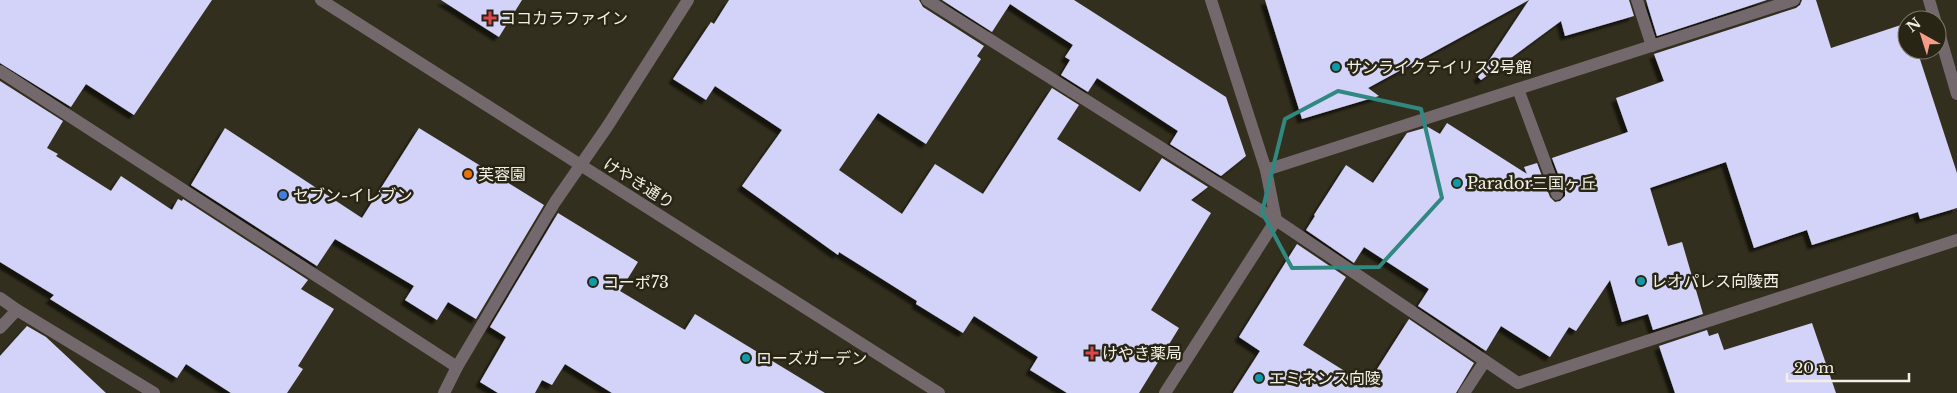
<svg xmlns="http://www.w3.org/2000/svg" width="1957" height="393" font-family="'Libre Baskerville','Noto Sans JP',serif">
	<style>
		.building { fill: #d3d2f9; filter: url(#shadow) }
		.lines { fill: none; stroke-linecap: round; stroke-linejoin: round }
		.minor { stroke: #73696c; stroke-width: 12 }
		.marked { fill: none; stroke: #318880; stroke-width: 4; stroke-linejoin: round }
		.health-dot { fill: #e0444e; stroke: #292514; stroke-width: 2 }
		.culture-dot { fill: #0f9aa8; stroke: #292514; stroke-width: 2 }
		.food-dot { fill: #e8710a; stroke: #292514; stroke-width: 2 }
		.shop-dot { fill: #3f7fe0; stroke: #292514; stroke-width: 2 }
		.labels { text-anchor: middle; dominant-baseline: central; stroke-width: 5; stroke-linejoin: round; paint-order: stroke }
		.poi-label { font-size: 16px; fill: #f3f0e5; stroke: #292514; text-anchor: start }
		.street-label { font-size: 16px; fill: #f3f0e5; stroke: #292514 }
	</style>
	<defs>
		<filter id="shadow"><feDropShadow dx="-4.5" dy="4.5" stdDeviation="1" flood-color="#0009"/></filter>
	</defs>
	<rect width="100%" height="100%" fill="#332f1e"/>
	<g class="building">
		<path d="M 0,0 L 212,0 L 134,115 L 86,84 L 71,107 L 0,63 Z"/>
		<path d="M 441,0 L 522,0 L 499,37 Z"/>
		<path d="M 729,0 L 919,0 L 923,7 L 984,46 L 977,56 L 981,59 L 926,144 L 878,113 L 839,170 L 902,214 L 935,164 L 983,194 L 1052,88 L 1079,105 L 1057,139 L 1140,192 L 1162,158 L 1208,187 L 1191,200 L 1211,213 L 1151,310 L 1179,328 L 1139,393 L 1067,393 L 1030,370 L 1038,357 L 974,316 L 963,333 L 916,304 L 917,301 L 839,252 L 838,255 L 742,186 L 782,130 L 715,86 L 706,100 L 673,79 L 711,22 L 714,24 Z"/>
		<path d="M 942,0 L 1074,0 L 1226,97 L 1246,156 L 1221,176 L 1170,144 L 1178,131 L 1097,78 L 1088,92 L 1061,75 L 1070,60 L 1065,57 L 1073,45 L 1010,4 L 992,32 Z"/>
		<path d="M 1265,0 L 1629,0 L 1634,16 L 1565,36 L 1561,21 L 1481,80 L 1478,77 L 1529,0 L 1368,88 L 1379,96 L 1302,119 Z"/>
		<path d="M 1646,0 L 1767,0 L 1657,36 Z"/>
		<path d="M 1802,0 L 1816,0 L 1831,48 L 1907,23 L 1907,50 L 1917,50 L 1957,173 L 1957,208 L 1920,219 L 1918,212 L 1812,245 L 1807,230 L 1754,248 L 1726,162 L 1650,188 L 1668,246 L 1682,242 L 1703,314 L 1653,330 L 1648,314 L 1622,322 L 1610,280 L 1576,331 L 1569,327 L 1550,357 L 1501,326 L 1486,351 L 1418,306 L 1429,289 L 1364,247 L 1354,263 L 1306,230 L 1315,216 L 1314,215 L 1346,165 L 1373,183 L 1407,133 L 1428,127 L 1440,134 L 1447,123 L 1527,174 L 1524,167 L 1537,163 L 1550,197 L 1555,202 L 1560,201 L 1565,196 L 1565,192 L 1552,158 L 1628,132 L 1616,98 L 1664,81 L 1654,54 L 1796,8 L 1800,5 Z"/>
		<path d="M 0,81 L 63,121 L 47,148 L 58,154 L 56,156 L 111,191 L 121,176 L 172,210 L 178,199 L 182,201 L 183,199 L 308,280 L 301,289 L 334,309 L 298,366 L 303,369 L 287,393 L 231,393 L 186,364 L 177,378 L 50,299 L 54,295 L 0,262 Z"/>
		<path d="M 225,128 L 362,218 L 419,128 L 544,205 L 476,319 L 448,302 L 437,320 L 405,300 L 414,286 L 335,239 L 317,266 L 191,185 Z"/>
		<path d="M 558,213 L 638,262 L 620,291 L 685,330 L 695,314 L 825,393 L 612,393 L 565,364 L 552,385 L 542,380 L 535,393 L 498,393 L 480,382 L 506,337 L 490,327 Z"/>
		<path d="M 1297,244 L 1346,277 L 1303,345 L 1367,385 L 1409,319 L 1474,363 L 1456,393 L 1233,393 L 1260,351 L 1239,337 Z"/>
		<path d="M 1812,323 L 1836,393 L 1675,393 L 1659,346 L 1707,330 L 1709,336 L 1718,333 L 1724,350 Z"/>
		<path d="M 27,326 L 46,337 L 106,393 L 0,393 L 0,356 Z"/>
	</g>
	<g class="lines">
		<g class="minor">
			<path d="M 321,0 L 939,393"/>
			<path d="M 927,0 L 1276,220 L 1518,383 L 1957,240"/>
			<path d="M 1211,0 L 1266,170 L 1794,0"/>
			<path d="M 1637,0 L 1652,46"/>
			<path d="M 1929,0 L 1935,20"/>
			<path d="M 1937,26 L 1957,94"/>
			<path d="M 0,71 L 457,367"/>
			<path d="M 1518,89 L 1557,194"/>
			<path d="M 0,298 L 17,310 L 154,393"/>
			<path d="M 0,328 L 17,310"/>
			<path d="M 444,393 L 457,367 L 555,202 L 607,127 L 688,0"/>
			<path d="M 1165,393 L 1276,220 L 1266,170"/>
			<path d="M 1464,393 L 1485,361"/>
		</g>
	</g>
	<path class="marked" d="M 1338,91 L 1421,109 L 1442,198 L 1379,267 L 1292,268 L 1262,212 L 1285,119 Z"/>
	<g class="health-dot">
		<path d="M487.5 10.5h5v5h5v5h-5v5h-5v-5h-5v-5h5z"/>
		<path d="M1089.5 345.5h5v5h5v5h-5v5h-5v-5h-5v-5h5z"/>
	</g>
	<g class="culture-dot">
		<circle cx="1336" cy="67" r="5"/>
		<circle cx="1457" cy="183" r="5"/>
		<circle cx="1641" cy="281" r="5"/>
		<circle cx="593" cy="282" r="5"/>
		<circle cx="746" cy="358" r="5"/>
		<circle cx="1259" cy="378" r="5"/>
	</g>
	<circle class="food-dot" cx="468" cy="174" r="5"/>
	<circle class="shop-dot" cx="283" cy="195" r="5"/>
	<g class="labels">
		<g class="poi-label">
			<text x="500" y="18">ココカラファイン</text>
			<text x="1346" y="67">サンライクテイリス2号館</text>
			<text x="478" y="174">芙蓉園</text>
			<text x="1467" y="183">Parador三国ヶ丘</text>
			<text x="293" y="195">セブン-イレブン</text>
			<text x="1651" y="281">レオパレス向陵西</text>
			<text x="603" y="282">コーポ73</text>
			<text x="1102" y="353">けやき薬局</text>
			<text x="756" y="358">ローズガーデン</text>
			<text x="1269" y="378">エミネンス向陵</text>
		</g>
		<g class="street-label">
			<text transform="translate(639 183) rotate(32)">けやき通り</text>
		</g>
	</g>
	<g transform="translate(1922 35) rotate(321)"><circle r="24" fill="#292514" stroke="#7a7668"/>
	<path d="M0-4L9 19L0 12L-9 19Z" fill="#f49d8b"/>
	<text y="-8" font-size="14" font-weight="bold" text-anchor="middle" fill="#f3f0e5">N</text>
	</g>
	<path d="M1787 373v8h122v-8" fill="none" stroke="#f3f0e5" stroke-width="2.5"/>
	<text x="1794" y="373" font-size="15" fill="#f3f0e5" stroke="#292514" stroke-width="4" paint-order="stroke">20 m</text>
</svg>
